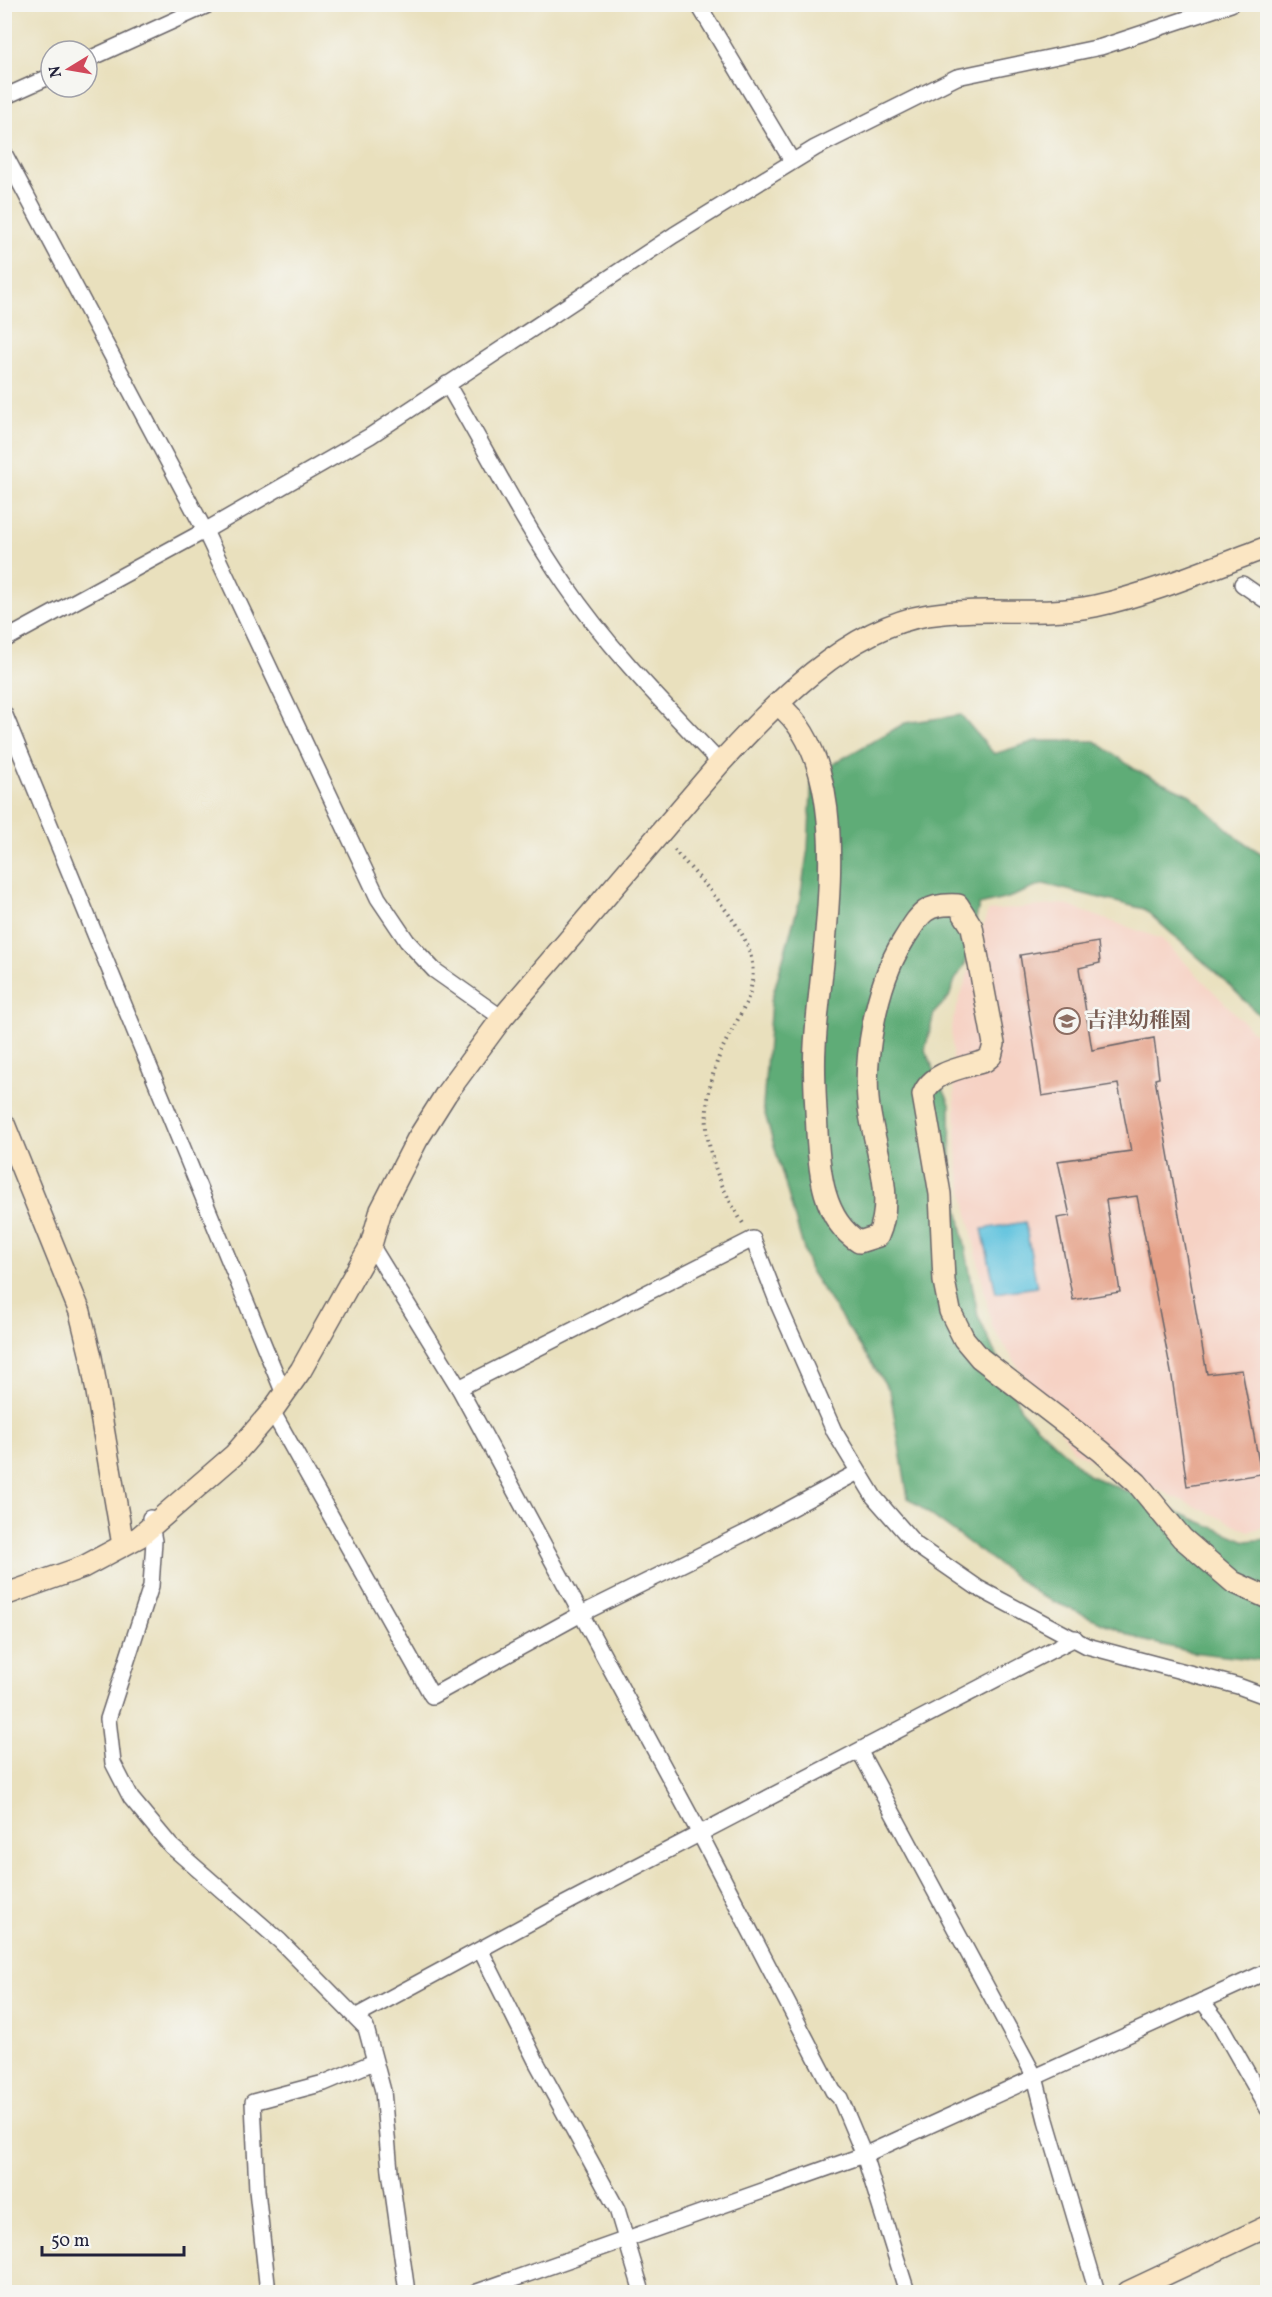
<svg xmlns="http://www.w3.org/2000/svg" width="1272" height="2297" font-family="Vollkorn,'Noto Serif JP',serif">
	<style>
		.built { fill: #f6d2c4 }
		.forest { fill: #5eac77; stroke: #406759; stroke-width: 1.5 }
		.water { fill: #60c3de; stroke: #41728c; stroke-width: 1.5 }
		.building { fill: #e5a087 }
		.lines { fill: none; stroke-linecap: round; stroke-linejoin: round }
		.street-casing { stroke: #686468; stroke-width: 18 }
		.secondary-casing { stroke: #686468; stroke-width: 24 }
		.path { stroke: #686468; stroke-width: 4; stroke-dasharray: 1.5 4.5; stroke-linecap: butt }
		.street { stroke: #fff; stroke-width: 15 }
		.secondary { stroke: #fbe6c3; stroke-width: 21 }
		.labels { text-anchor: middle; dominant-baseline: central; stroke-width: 5; stroke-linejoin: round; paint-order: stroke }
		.education-label { font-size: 21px; font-weight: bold; fill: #785e54; stroke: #f6f6f2; text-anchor: start }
	</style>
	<rect width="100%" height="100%" fill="#f6f6f2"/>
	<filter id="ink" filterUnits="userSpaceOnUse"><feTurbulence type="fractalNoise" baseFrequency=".0167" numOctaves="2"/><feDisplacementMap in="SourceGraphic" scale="12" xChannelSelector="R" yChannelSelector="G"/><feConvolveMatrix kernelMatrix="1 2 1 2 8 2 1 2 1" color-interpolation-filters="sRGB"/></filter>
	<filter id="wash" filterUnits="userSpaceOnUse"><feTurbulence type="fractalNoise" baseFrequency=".008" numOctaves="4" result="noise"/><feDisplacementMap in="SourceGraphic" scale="24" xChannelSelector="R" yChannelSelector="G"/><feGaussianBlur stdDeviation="1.35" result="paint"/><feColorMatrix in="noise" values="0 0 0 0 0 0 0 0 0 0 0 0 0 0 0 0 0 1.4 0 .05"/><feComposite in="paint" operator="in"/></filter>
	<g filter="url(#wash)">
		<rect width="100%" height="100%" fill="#e9e0bd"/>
		<path class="built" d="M 1063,904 L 1162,939 L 1267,1046 L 1267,1526 L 1249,1531 L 1075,1452 L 992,1327 L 958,1168 L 951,1026 L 988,911 Z"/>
		<path class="forest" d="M 961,715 L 994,754 L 1036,741 L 1095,741 L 1136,770 L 1190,795 L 1240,840 L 1267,857 L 1267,1023 L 1225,981 L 1144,909 L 1044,884 L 1008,898 L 979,905 L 965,964 L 955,980 L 949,997 L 934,1013 L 925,1050 L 950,1104 L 951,1171 L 978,1316 L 1022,1412 L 1088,1475 L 1246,1541 L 1267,1539 L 1267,1661 L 1191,1652 L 1142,1640 L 1041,1596 L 908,1498 L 890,1391 L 810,1271 L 763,1107 L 771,1001 L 800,899 L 808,848 L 812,776 L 905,723 Z"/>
		<path class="water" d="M 1025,1222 L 1037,1287 L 996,1293 L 982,1229 Z"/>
		<g id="blocks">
			<path class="building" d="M 1098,942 L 1100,963 L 1079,968 L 1092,1050 L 1154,1038 L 1159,1078 L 1155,1079 L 1207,1374 L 1242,1370 L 1261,1474 L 1187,1486 L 1172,1377 L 1137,1196 L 1106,1200 L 1120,1292 L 1073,1300 L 1057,1218 L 1070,1216 L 1058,1161 L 1131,1151 L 1118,1084 L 1042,1096 L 1020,955 Z"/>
		</g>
	</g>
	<g filter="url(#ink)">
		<use href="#blocks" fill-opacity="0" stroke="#686468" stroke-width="1.5"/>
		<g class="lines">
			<defs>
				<g id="street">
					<path d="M 698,4 L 792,161"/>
					<path d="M 87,60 L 210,4"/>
					<path d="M 4,97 L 51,76"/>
					<path d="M 4,153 L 205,531 L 378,898 L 407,941 L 434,970 L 502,1018"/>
					<path d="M 447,384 C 487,451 521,520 565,584 C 610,650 666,706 720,763"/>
					<path d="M 1242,584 L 1268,602"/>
					<path d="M 4,640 L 208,529 L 370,436 L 674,235 L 815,148 L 957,77 L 1101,47 L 1231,4"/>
					<path d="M 4,713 L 284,1394"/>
					<path d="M 371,1245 L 459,1388 L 700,1834 L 833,2091 L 840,2098 L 864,2155 L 907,2292"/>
					<path d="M 459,1388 L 753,1239 L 779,1306 L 834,1431 L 874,1497 L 916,1545 L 978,1588 L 1087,1646 L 1238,1686 L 1268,1697"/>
					<path d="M 272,1411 L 432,1696 L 581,1614 L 743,1534 L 858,1472"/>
					<path d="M 150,1518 L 154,1541 L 151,1586 L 108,1719 L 113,1763 L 131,1798 L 171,1846 L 280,1941 L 366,2028 L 383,2091 L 390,2171 L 407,2292"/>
					<path d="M 860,1752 L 1035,2077 L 1046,2120 L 1097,2292"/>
					<path d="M 481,1951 L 538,2065 L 617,2209 L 642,2292"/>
					<path d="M 1202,2001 L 1219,2023 L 1268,2109"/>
					<path d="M 357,2016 L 555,1909 L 1075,1638"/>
					<path d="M 268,2292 L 257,2190 L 253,2102 L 324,2083 L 374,2062"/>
					<path d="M 477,2292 L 864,2155 L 1268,1971"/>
				</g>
				<g id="secondary">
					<path d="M 779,705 C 861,772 820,953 815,1046 C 813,1074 816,1104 817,1132 C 819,1171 823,1220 859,1242 L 878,1236 C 895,1199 876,1152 870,1114 C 861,1065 876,984 903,941 C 920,914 924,903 958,905 L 972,927 L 994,1044 L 991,1056 L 985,1061 C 963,1068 932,1071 923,1095 L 940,1194 L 944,1281 L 950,1311 L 964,1339 L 980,1358 L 1101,1451 L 1137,1483 L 1182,1538 L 1233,1582 L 1268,1598"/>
					<path d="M 4,1124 L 80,1312 L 91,1357 L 123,1545"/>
					<path d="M 4,1595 L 83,1567 L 139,1537 L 234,1455 L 272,1411 L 301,1370 L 371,1245 L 381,1210 L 417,1140 L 446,1094 L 502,1018 L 720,763 C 774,705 846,628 928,615 C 983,606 1040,617 1095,606 C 1154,593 1211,568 1268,547"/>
					<path d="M 1128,2292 L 1268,2226"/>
				</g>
			</defs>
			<use href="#street" class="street-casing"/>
			<use href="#secondary" class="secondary-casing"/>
			<path class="path" d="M 674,850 C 695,873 738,919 748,947 C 765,995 731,1021 717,1062 C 695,1125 710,1171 744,1225"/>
			<use href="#street" class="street"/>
			<use href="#secondary" class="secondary"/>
		</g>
	</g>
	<defs>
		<symbol id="school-ring" viewBox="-11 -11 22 22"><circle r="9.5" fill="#f6f6f2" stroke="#8d6e63" stroke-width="1.5"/><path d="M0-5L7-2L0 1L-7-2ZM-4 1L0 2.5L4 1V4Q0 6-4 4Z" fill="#8d6e63"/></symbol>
	</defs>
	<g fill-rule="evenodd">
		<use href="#school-ring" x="1052" y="1006" width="30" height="30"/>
	</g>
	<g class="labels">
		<g class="education-label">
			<text x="1086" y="1021">吉津幼稚園</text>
		</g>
	</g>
	<rect width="1272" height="2297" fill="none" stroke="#f6f6f2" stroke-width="24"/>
	<g transform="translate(69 69) rotate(259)"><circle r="28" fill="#f6f6f2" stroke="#a1a1a9" stroke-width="1.5"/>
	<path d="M0-4.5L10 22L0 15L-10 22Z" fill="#d1495b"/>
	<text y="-9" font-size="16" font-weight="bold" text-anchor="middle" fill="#22223b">N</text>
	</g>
	<path d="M42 2246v9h142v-9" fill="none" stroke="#22223b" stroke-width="3"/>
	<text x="51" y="2246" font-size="18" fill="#22223b" stroke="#f6f6f2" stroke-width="4.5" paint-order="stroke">50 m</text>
</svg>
